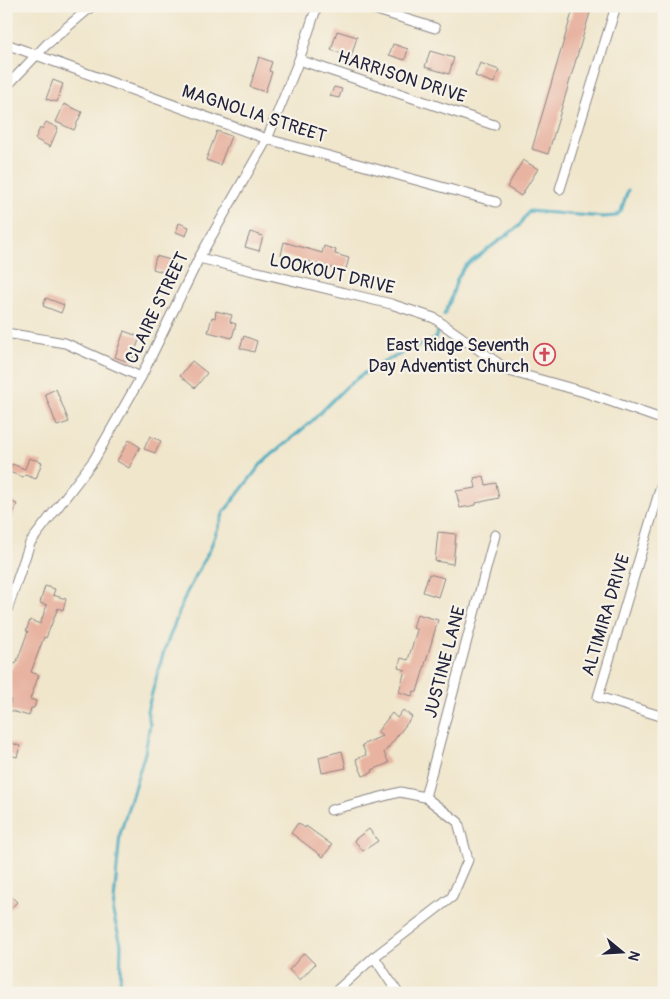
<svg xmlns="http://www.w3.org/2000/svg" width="670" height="999" font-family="Pangolin,sans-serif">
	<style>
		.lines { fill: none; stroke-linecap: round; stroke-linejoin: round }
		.stream { stroke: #3ea8be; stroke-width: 3 }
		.building { fill: #e8b3a1 }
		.street-casing { stroke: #898484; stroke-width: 11 }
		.street { stroke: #fff; stroke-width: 9 }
		.labels { text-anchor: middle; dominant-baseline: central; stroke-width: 4.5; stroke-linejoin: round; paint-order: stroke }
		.street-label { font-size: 18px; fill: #22223b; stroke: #f7f3e8 }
		.poi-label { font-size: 18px; fill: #22223b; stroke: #f7f3e8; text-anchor: end }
	</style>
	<rect width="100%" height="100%" fill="#f7f3e8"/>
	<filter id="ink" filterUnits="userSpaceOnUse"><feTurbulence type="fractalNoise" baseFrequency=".02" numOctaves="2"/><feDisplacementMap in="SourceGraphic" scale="10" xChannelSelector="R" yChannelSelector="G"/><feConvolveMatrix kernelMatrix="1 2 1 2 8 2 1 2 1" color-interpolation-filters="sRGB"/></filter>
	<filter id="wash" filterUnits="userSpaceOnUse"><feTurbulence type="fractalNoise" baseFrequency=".0096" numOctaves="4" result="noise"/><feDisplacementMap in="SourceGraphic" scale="20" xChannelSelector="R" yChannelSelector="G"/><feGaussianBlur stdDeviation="1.12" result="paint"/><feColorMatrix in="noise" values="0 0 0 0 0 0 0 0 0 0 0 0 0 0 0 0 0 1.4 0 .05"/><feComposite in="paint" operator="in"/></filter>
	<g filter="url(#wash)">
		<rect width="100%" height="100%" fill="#f0e6cc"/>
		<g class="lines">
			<g class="stream">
				<path d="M 444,315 L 451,299 L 457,279 L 465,266 L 519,226 L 529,211 L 603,217 L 616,216 L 621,211 L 628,190"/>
				<path d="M 120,993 L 121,944 L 113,913 L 120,834 L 145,753 L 150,724 L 147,711 L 163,654 L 186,594 L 210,549 L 224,512 L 262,463 L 311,422 L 346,387 L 371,368 L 401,354 L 435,339 L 438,331"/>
			</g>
		</g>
		<g id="blocks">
			<g class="building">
				<path d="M 574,6 L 592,6 L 548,154 L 532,149 Z"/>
				<path d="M 337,31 L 357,37 L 351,57 L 331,50 Z"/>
				<path d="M 393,44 L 408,49 L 405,60 L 389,55 Z"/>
				<path d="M 430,51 L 454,58 L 449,74 L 425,67 Z"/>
				<path d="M 259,57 L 272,62 L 269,71 L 272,72 L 265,92 L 250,87 Z"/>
				<path d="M 480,63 L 499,70 L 494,83 L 475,76 Z"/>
				<path d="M 53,80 L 63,84 L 57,102 L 46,99 Z"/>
				<path d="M 334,87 L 342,89 L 339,98 L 330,96 Z"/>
				<path d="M 64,104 L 82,112 L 74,130 L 56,122 Z"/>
				<path d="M 46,122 L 58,128 L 50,147 L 35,139 L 40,128 L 42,129 Z"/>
				<path d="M 217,131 L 231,136 L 220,165 L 206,160 Z"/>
				<path d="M 523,160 L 538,169 L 521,196 L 507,187 Z"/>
				<path d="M 179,223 L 189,227 L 186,236 L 176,232 Z"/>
				<path d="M 250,232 L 263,236 L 259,251 L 245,247 Z"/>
				<path d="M 284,242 L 322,253 L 324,246 L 336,250 L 335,254 L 349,258 L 345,272 L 307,261 L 307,262 L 281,255 Z"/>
				<path d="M 156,256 L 174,261 L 170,274 L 153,269 Z"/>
				<path d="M 46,298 L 64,305 L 61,313 L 43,306 Z"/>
				<path d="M 216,311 L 232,315 L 230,322 L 236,324 L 232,338 L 208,332 L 212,317 L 215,318 Z"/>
				<path d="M 124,331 L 140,337 L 131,363 L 115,357 Z"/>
				<path d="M 244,336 L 257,341 L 254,352 L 240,348 Z"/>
				<path d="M 192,361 L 207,373 L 195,388 L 180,376 Z"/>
				<path d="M 56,389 L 69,422 L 57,426 L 45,394 Z"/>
				<path d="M 150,436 L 161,441 L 155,453 L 144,449 Z"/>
				<path d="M 129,440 L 140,447 L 129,468 L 117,461 Z"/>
				<path d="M 29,458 L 42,462 L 36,479 L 25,475 L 23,477 L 9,472 L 12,464 L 25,469 Z"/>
				<path d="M 484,476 L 486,485 L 496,483 L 499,498 L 476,503 L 476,505 L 460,508 L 456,491 L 476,488 L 474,478 Z"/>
				<path d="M 6,500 L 17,504 L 7,530 L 6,530 Z"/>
				<path d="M 438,532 L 456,534 L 453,564 L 435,561 Z"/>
				<path d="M 429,574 L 444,578 L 438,597 L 423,592 Z"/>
				<path d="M 45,586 L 55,589 L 53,595 L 66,599 L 63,610 L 58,608 L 46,638 L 44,637 L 31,672 L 39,675 L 30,699 L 36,701 L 34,708 L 31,708 L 29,716 L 8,710 L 11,700 L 6,698 L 6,691 L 10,680 L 6,679 L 10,668 L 12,669 L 14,663 L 16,664 L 28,631 L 26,631 L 30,620 L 40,624 L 47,605 L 40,603 Z"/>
				<path d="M 417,614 L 438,620 L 417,692 L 414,691 L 412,696 L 399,692 L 405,670 L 398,668 L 401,658 L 408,660 L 417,630 L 413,628 Z"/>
				<path d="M 403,710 L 412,717 L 384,753 L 389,763 L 372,770 L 373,772 L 363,776 L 356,759 L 366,755 L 362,745 L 382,736 L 377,732 L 392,713 L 397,718 Z"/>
				<path d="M 6,741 L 20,746 L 17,757 L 6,754 Z"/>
				<path d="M 342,751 L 346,768 L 322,773 L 319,757 Z"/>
				<path d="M 298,823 L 305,828 L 306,826 L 332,845 L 323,857 L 291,833 Z"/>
				<path d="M 369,829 L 378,841 L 363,851 L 354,840 Z"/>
				<path d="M 6,892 L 17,902 L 6,913 Z"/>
				<path d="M 304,953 L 315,964 L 300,980 L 289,970 Z"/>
			</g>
		</g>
	</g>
	<g filter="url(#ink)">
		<use href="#blocks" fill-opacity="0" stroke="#898484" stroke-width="1"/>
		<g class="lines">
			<defs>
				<g id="street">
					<path d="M 364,6 L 435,28"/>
					<path d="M 6,44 L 267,139 L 496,202"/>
					<path d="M 299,60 L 494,125"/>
					<path d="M 6,87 L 46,45 L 92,6"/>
					<path d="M 560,189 L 616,6"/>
					<path d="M 199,258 L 391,304 L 434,318 L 509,371 L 584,392 L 664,420"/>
					<path d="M 6,333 L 65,343 L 141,377"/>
					<path d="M 664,476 L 598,697 L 664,717"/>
					<path d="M 6,613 L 30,543 L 94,460 L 141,377 L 199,258 L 267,139 L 299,60 L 317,6"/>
					<path d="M 425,797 L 495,535"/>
					<path d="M 331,810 L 400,792 L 425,797 L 458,822 L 468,860 L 452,897 L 374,957 L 334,993"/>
					<path d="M 374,957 L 398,993"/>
				</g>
			</defs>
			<use href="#street" class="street-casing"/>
			<use href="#street" class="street"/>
		</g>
	</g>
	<defs>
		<symbol id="church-ring" viewBox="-11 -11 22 22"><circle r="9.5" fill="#f7f3e8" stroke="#d1495b" stroke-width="1.5"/><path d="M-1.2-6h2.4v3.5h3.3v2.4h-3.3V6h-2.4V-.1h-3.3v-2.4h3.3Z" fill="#d1495b"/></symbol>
	</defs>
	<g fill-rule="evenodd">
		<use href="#church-ring" x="532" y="342" width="25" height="25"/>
	</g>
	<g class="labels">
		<g class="street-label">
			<text transform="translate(402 77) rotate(18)">HARRISON DRIVE</text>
			<text transform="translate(254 114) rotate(18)">MAGNOLIA STREET</text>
			<text transform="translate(332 274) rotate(13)">LOOKOUT DRIVE</text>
			<text transform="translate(157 308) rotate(-64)">CLAIRE STREET</text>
			<text transform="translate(606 615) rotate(-73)">ALTIMIRA DRIVE</text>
			<text transform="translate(445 662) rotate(-75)">JUSTINE LANE</text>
		</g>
		<g class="poi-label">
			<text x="529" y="345">East Ridge Seventh<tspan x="529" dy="21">Day Adventist Church</tspan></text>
		</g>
	</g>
	<rect width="670" height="999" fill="none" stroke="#f7f3e8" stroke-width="25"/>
	<g transform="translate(622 952) rotate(108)" stroke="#f7f3e8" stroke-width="4" paint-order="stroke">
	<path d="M0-4L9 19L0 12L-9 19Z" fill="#22223b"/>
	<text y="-8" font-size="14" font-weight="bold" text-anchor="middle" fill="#22223b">N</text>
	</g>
</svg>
